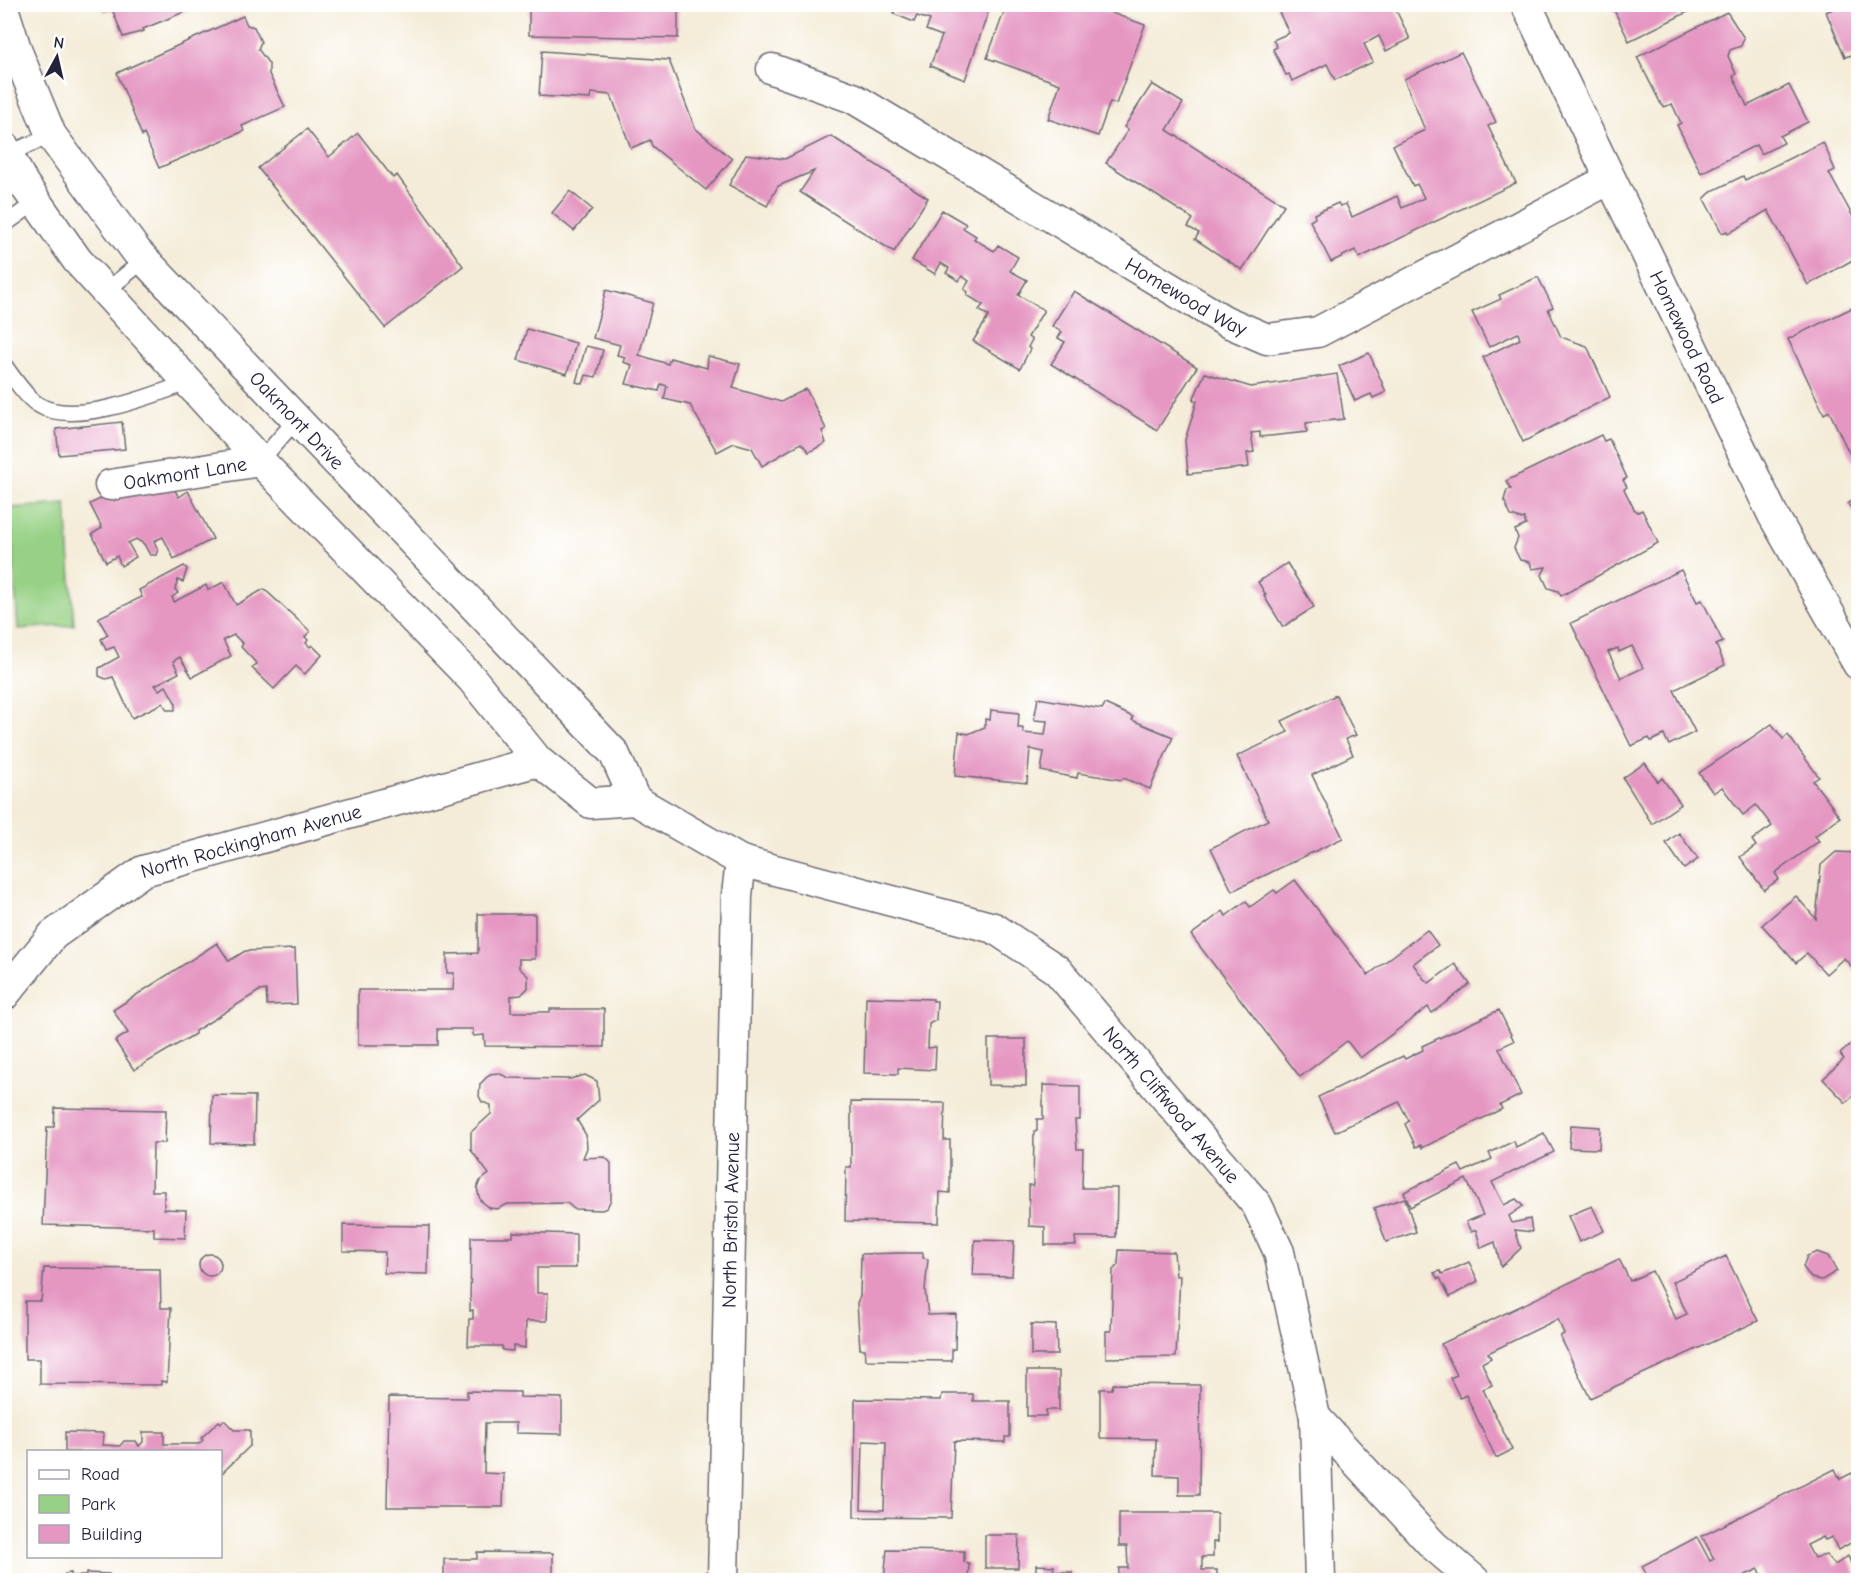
<svg xmlns="http://www.w3.org/2000/svg" width="1863" height="1585" font-family="'Comic Neue',sans-serif">
	<style>
		.green { fill: #97d185; stroke: #5c7a60; stroke-width: 1.5 }
		.building { fill: #e597c2; fill-rule: evenodd }
		.lines { fill: none; stroke-linecap: round; stroke-linejoin: round }
		.service-casing { stroke: #6c6972; stroke-width: 18 }
		.minor-casing { stroke: #6c6972; stroke-width: 33 }
		.service { stroke: #fff; stroke-width: 15 }
		.minor { stroke: #fff; stroke-width: 30 }
		.labels { text-anchor: middle; dominant-baseline: central; stroke-width: 6; stroke-linejoin: round; paint-order: stroke }
		.street-label { font-size: 20px; fill: #22223b; stroke: #fff }
	</style>
	<rect width="100%" height="100%" fill="#fff"/>
	<filter id="ink" filterUnits="userSpaceOnUse"><feTurbulence type="fractalNoise" baseFrequency=".0167" numOctaves="2"/><feDisplacementMap in="SourceGraphic" scale="12" xChannelSelector="R" yChannelSelector="G"/><feConvolveMatrix kernelMatrix="1 2 1 2 8 2 1 2 1" color-interpolation-filters="sRGB"/></filter>
	<filter id="wash" filterUnits="userSpaceOnUse"><feTurbulence type="fractalNoise" baseFrequency=".008" numOctaves="4" result="noise"/><feDisplacementMap in="SourceGraphic" scale="24" xChannelSelector="R" yChannelSelector="G"/><feGaussianBlur stdDeviation="1.35" result="paint"/><feColorMatrix in="noise" values="0 0 0 0 0 0 0 0 0 0 0 0 0 0 0 0 0 1.4 0 .05"/><feComposite in="paint" operator="in"/></filter>
	<g filter="url(#wash)">
		<rect width="100%" height="100%" fill="#f4ecd8"/>
		<path class="green" d="M 66,504 L 74,625 L 18,629 L 10,508 Z"/>
		<g id="blocks">
			<g class="building">
				<path d="M 101,4 L 201,4 L 201,5 L 143,29 L 144,31 L 123,37 L 112,9 L 104,12 Z"/>
				<path d="M 529,4 L 678,4 L 678,38 L 529,35 Z"/>
				<path d="M 884,4 L 991,4 L 965,80 L 930,66 L 942,36 L 926,30 L 930,20 L 917,16 L 914,22 L 894,14 L 895,9 Z"/>
				<path d="M 1007,4 L 1087,4 L 1145,25 L 1116,104 L 1110,102 L 1098,136 L 1048,119 L 1060,84 L 987,58 Z"/>
				<path d="M 1275,4 L 1393,4 L 1410,39 L 1386,51 L 1379,36 L 1364,44 L 1373,62 L 1335,80 L 1327,64 L 1292,81 L 1289,74 L 1286,75 L 1273,49 L 1277,47 L 1273,40 L 1289,33 Z"/>
				<path d="M 1611,4 L 1704,4 L 1629,41 Z"/>
				<path d="M 1844,4 L 1858,4 L 1858,69 L 1852,55 L 1845,57 L 1826,12 Z"/>
				<path d="M 1727,12 L 1744,38 L 1741,46 L 1730,50 L 1728,56 L 1736,74 L 1733,76 L 1747,106 L 1789,85 L 1808,122 L 1780,136 L 1784,143 L 1761,154 L 1756,145 L 1701,173 L 1677,125 L 1681,123 L 1672,104 L 1664,107 L 1661,104 L 1637,57 Z"/>
				<path d="M 243,16 L 247,25 L 254,27 L 261,42 L 258,49 L 269,64 L 269,74 L 285,107 L 242,126 L 244,131 L 159,168 L 144,134 L 142,136 L 117,73 Z"/>
				<path d="M 542,51 L 669,60 L 695,128 L 732,159 L 706,190 L 652,146 L 650,140 L 631,148 L 611,95 L 591,93 L 590,99 L 539,96 Z"/>
				<path d="M 1461,52 L 1496,122 L 1488,126 L 1516,183 L 1359,258 L 1355,250 L 1331,262 L 1310,221 L 1315,218 L 1314,214 L 1338,203 L 1340,206 L 1346,204 L 1352,217 L 1397,196 L 1402,208 L 1424,198 L 1417,184 L 1413,186 L 1393,145 L 1425,130 L 1404,79 Z"/>
				<path d="M 1152,84 L 1183,103 L 1167,130 L 1284,205 L 1242,270 L 1195,239 L 1199,233 L 1188,227 L 1193,219 L 1106,163 L 1128,130 L 1124,127 Z"/>
				<path d="M 307,129 L 329,157 L 358,133 L 393,178 L 397,175 L 463,266 L 385,328 L 258,168 Z"/>
				<path d="M 831,136 L 928,198 L 894,252 L 800,192 L 814,171 L 778,186 L 767,206 L 729,185 L 746,154 L 785,159 Z"/>
				<path d="M 1823,142 L 1835,170 L 1829,173 L 1858,226 L 1858,257 L 1808,285 L 1768,210 L 1728,234 L 1727,231 L 1722,233 L 1704,199 L 1712,191 L 1743,176 L 1745,180 Z"/>
				<path d="M 570,191 L 592,209 L 574,231 L 552,213 Z"/>
				<path d="M 942,210 L 966,224 L 963,228 L 976,236 L 974,239 L 994,251 L 998,245 L 1018,257 L 1010,271 L 1027,280 L 1018,295 L 1044,310 L 1028,337 L 1032,340 L 1028,347 L 1030,349 L 1020,369 L 973,341 L 989,316 L 979,310 L 983,305 L 967,295 L 968,292 L 964,289 L 969,281 L 962,276 L 959,281 L 946,273 L 949,268 L 941,263 L 935,274 L 912,260 Z"/>
				<path d="M 1538,277 L 1553,307 L 1548,309 L 1561,337 L 1587,346 L 1610,397 L 1523,442 L 1483,357 L 1520,339 L 1518,333 L 1489,347 L 1472,312 L 1501,299 L 1499,295 Z"/>
				<path d="M 606,290 L 653,303 L 639,355 L 668,364 L 670,358 L 707,368 L 708,356 L 740,364 L 733,388 L 781,402 L 806,389 L 826,429 L 822,431 L 826,443 L 809,452 L 801,443 L 762,466 L 752,448 L 734,443 L 717,452 L 690,405 L 664,399 L 667,386 L 661,384 L 659,391 L 626,384 L 632,365 L 623,362 L 625,357 L 617,355 L 620,345 L 593,338 Z"/>
				<path d="M 1074,291 L 1197,367 L 1157,430 L 1051,364 L 1065,342 L 1058,338 L 1062,332 L 1052,326 Z"/>
				<path d="M 1858,305 L 1858,458 L 1853,461 L 1829,411 L 1824,414 L 1788,339 Z"/>
				<path d="M 527,329 L 576,343 L 567,374 L 518,360 Z"/>
				<path d="M 586,346 L 603,350 L 596,377 L 586,375 L 583,384 L 576,382 Z"/>
				<path d="M 1369,353 L 1386,392 L 1373,398 L 1371,394 L 1355,401 L 1339,366 Z"/>
				<path d="M 1205,373 L 1251,387 L 1337,374 L 1344,419 L 1306,423 L 1307,432 L 1260,437 L 1260,432 L 1251,433 L 1254,452 L 1247,453 L 1249,467 L 1188,474 L 1185,440 L 1197,401 L 1193,400 Z"/>
				<path d="M 122,422 L 125,449 L 59,455 L 56,429 Z"/>
				<path d="M 1601,435 L 1604,441 L 1609,439 L 1627,478 L 1623,480 L 1627,487 L 1624,489 L 1634,509 L 1638,512 L 1642,510 L 1658,543 L 1561,596 L 1558,591 L 1548,588 L 1542,575 L 1546,567 L 1532,569 L 1530,562 L 1520,560 L 1514,548 L 1518,538 L 1515,530 L 1526,525 L 1524,518 L 1521,519 L 1511,516 L 1504,500 L 1507,490 L 1511,489 L 1506,481 Z"/>
				<path d="M 174,489 L 179,497 L 188,491 L 213,539 L 174,559 L 163,537 L 154,541 L 158,550 L 156,555 L 150,555 L 144,544 L 136,539 L 128,543 L 136,557 L 121,566 L 117,556 L 106,562 L 92,534 L 102,528 L 90,504 L 104,497 Z"/>
				<path d="M 1858,496 L 1858,518 L 1848,504 Z"/>
				<path d="M 1287,563 L 1314,607 L 1283,627 L 1264,596 L 1266,595 L 1258,582 Z"/>
				<path d="M 184,566 L 187,569 L 183,582 L 178,580 L 175,589 L 178,593 L 172,597 L 174,602 L 206,585 L 208,590 L 224,582 L 236,605 L 264,589 L 310,631 L 305,637 L 308,640 L 306,643 L 310,647 L 312,645 L 322,655 L 305,674 L 296,666 L 274,689 L 252,668 L 257,664 L 241,647 L 243,644 L 234,635 L 223,640 L 231,656 L 192,677 L 180,657 L 173,661 L 179,673 L 155,685 L 159,690 L 166,686 L 176,704 L 175,710 L 167,710 L 163,703 L 132,718 L 113,677 L 106,679 L 99,676 L 99,668 L 119,657 L 114,647 L 106,650 L 101,639 L 108,635 L 98,618 L 142,597 L 139,590 Z"/>
				<path d="M 1681,570 L 1697,602 L 1702,600 L 1723,642 L 1716,645 L 1725,665 L 1674,690 L 1695,732 L 1669,745 L 1664,735 L 1651,741 L 1649,738 L 1631,746 L 1571,623 ZM 1632,646 L 1643,668 L 1621,678 L 1608,652 L 1618,648 L 1619,652 Z"/>
				<path d="M 1336,695 L 1356,735 L 1346,739 L 1353,755 L 1312,775 L 1343,838 L 1232,891 L 1211,848 L 1268,820 L 1237,756 L 1288,732 L 1282,721 Z"/>
				<path d="M 1038,698 L 1102,709 L 1105,704 L 1133,717 L 1132,720 L 1173,737 L 1150,789 L 1123,778 L 1122,780 L 1078,773 L 1077,778 L 1041,771 L 1044,752 L 1030,749 L 1027,783 L 955,776 L 959,732 L 968,734 L 985,727 L 985,719 L 990,720 L 991,710 L 1019,713 L 1018,728 L 1023,728 L 1023,733 L 1045,735 L 1047,721 L 1034,720 Z"/>
				<path d="M 1772,724 L 1783,739 L 1788,735 L 1819,777 L 1813,781 L 1840,817 L 1815,836 L 1819,841 L 1775,873 L 1779,879 L 1764,890 L 1740,857 L 1756,846 L 1752,840 L 1772,826 L 1756,805 L 1743,815 L 1722,787 L 1713,793 L 1699,773 Z"/>
				<path d="M 1645,763 L 1658,782 L 1662,778 L 1681,804 L 1652,824 L 1623,778 Z"/>
				<path d="M 1679,833 L 1698,859 L 1684,869 L 1666,843 Z"/>
				<path d="M 1836,852 L 1858,853 L 1858,974 L 1844,958 L 1826,974 L 1807,953 L 1796,963 L 1762,925 L 1796,896 L 1816,919 L 1821,865 Z"/>
				<path d="M 1295,880 L 1368,975 L 1427,930 L 1438,945 L 1413,964 L 1424,979 L 1429,983 L 1455,964 L 1470,984 L 1432,1013 L 1428,1007 L 1360,1058 L 1347,1041 L 1300,1077 L 1191,935 L 1223,911 L 1226,916 L 1246,901 L 1250,907 L 1274,890 L 1277,893 Z"/>
				<path d="M 478,914 L 535,914 L 535,959 L 519,959 L 519,968 L 528,976 L 528,988 L 521,995 L 511,996 L 511,1012 L 550,1012 L 550,1009 L 604,1009 L 604,1047 L 485,1046 L 484,1035 L 473,1036 L 473,1029 L 438,1029 L 438,1045 L 358,1045 L 358,990 L 453,990 L 454,973 L 447,973 L 447,954 L 478,953 Z"/>
				<path d="M 217,943 L 229,961 L 245,951 L 295,949 L 297,1004 L 267,1005 L 266,990 L 259,991 L 195,1031 L 195,1034 L 134,1070 L 115,1041 L 128,1033 L 113,1010 Z"/>
				<path d="M 866,997 L 933,999 L 933,1001 L 937,1001 L 936,1020 L 929,1024 L 928,1048 L 936,1047 L 935,1070 L 898,1068 L 898,1074 L 864,1073 Z"/>
				<path d="M 1499,1010 L 1514,1041 L 1499,1048 L 1521,1095 L 1500,1105 L 1502,1109 L 1422,1148 L 1421,1145 L 1416,1147 L 1405,1124 L 1409,1121 L 1399,1102 L 1335,1132 L 1318,1097 L 1403,1056 L 1405,1059 L 1423,1050 L 1422,1046 Z"/>
				<path d="M 1858,1037 L 1858,1091 L 1846,1103 L 1823,1079 L 1844,1059 L 1840,1054 Z"/>
				<path d="M 988,1039 L 1026,1039 L 1026,1086 L 988,1085 Z"/>
				<path d="M 498,1073 L 509,1078 L 570,1079 L 585,1075 L 597,1081 L 599,1100 L 577,1120 L 586,1135 L 587,1148 L 583,1158 L 605,1157 L 611,1163 L 611,1199 L 607,1208 L 602,1210 L 574,1209 L 567,1203 L 508,1204 L 497,1209 L 490,1208 L 480,1200 L 477,1188 L 480,1181 L 489,1174 L 471,1150 L 471,1132 L 491,1114 L 491,1105 L 482,1102 L 479,1096 L 480,1084 L 490,1074 Z"/>
				<path d="M 1043,1085 L 1080,1086 L 1080,1120 L 1075,1120 L 1077,1149 L 1083,1149 L 1082,1188 L 1117,1188 L 1116,1237 L 1075,1237 L 1076,1245 L 1045,1245 L 1045,1227 L 1029,1226 L 1029,1185 L 1033,1186 L 1034,1131 L 1037,1131 L 1037,1119 L 1043,1119 Z"/>
				<path d="M 212,1095 L 255,1096 L 254,1144 L 211,1143 Z"/>
				<path d="M 851,1102 L 945,1103 L 944,1140 L 950,1140 L 950,1193 L 940,1192 L 939,1223 L 845,1221 L 846,1167 L 851,1167 Z"/>
				<path d="M 55,1108 L 166,1110 L 165,1143 L 153,1143 L 152,1191 L 164,1191 L 164,1209 L 186,1210 L 185,1238 L 154,1237 L 154,1228 L 43,1225 L 47,1127 L 54,1127 Z"/>
				<path d="M 1571,1125 L 1600,1127 L 1599,1149 L 1569,1148 Z"/>
				<path d="M 1544,1133 L 1554,1152 L 1492,1182 L 1504,1205 L 1516,1199 L 1523,1206 L 1509,1216 L 1512,1223 L 1530,1219 L 1532,1232 L 1515,1230 L 1521,1248 L 1501,1267 L 1495,1242 L 1481,1248 L 1476,1230 L 1471,1232 L 1466,1222 L 1483,1215 L 1466,1179 L 1410,1207 L 1404,1192 L 1459,1165 L 1463,1172 L 1492,1159 L 1489,1153 L 1514,1141 L 1516,1147 Z"/>
				<path d="M 1405,1198 L 1416,1232 L 1386,1242 L 1374,1208 Z"/>
				<path d="M 1592,1206 L 1604,1231 L 1579,1242 L 1568,1216 Z"/>
				<path d="M 343,1225 L 429,1226 L 428,1274 L 384,1273 L 385,1252 L 343,1251 Z"/>
				<path d="M 513,1232 L 576,1234 L 576,1268 L 537,1268 L 537,1293 L 548,1293 L 547,1321 L 526,1321 L 525,1348 L 513,1346 L 513,1351 L 502,1350 L 502,1346 L 468,1346 L 469,1319 L 473,1319 L 473,1310 L 470,1311 L 471,1237 L 513,1237 Z"/>
				<path d="M 975,1240 L 1014,1241 L 1012,1276 L 973,1275 Z"/>
				<path d="M 1119,1250 L 1174,1252 L 1176,1276 L 1180,1276 L 1176,1357 L 1106,1358 L 1106,1331 L 1111,1331 L 1113,1270 L 1118,1265 Z"/>
				<path d="M 1817,1252 L 1828,1256 L 1837,1271 L 1822,1280 L 1811,1278 L 1803,1267 L 1807,1256 Z"/>
				<path d="M 901,1253 L 923,1253 L 923,1258 L 928,1259 L 925,1290 L 928,1315 L 956,1314 L 955,1349 L 952,1349 L 952,1361 L 866,1360 L 865,1349 L 860,1349 L 857,1303 L 860,1296 L 861,1254 Z"/>
				<circle cx="210" cy="1265" r="11"/>
				<path d="M 1726,1256 L 1758,1321 L 1590,1398 L 1560,1336 L 1564,1334 L 1558,1319 L 1488,1353 L 1491,1358 L 1482,1363 L 1492,1385 L 1483,1389 L 1512,1450 L 1496,1458 L 1466,1395 L 1460,1398 L 1450,1378 L 1457,1375 L 1441,1344 L 1619,1259 L 1630,1281 L 1652,1271 L 1676,1319 L 1687,1314 L 1672,1282 Z"/>
				<path d="M 1469,1262 L 1478,1281 L 1450,1297 L 1440,1278 L 1438,1279 L 1434,1273 L 1440,1271 L 1442,1274 Z"/>
				<path d="M 44,1268 L 160,1269 L 161,1308 L 171,1308 L 167,1382 L 161,1381 L 161,1385 L 40,1384 L 40,1359 L 25,1359 L 25,1301 L 41,1301 Z"/>
				<path d="M 1031,1324 L 1056,1325 L 1057,1355 L 1031,1355 Z"/>
				<path d="M 1027,1371 L 1059,1371 L 1059,1410 L 1046,1410 L 1046,1416 L 1027,1416 Z"/>
				<path d="M 1113,1384 L 1200,1385 L 1199,1495 L 1179,1495 L 1179,1476 L 1155,1475 L 1156,1439 L 1100,1438 L 1100,1389 L 1112,1389 Z"/>
				<path d="M 467,1391 L 520,1392 L 520,1397 L 562,1398 L 562,1434 L 516,1433 L 516,1423 L 485,1423 L 484,1473 L 504,1474 L 503,1507 L 387,1507 L 389,1397 L 467,1398 Z"/>
				<path d="M 942,1394 L 973,1394 L 973,1401 L 1010,1401 L 1010,1437 L 1005,1437 L 1005,1442 L 954,1441 L 951,1518 L 854,1517 L 855,1399 L 941,1400 ZM 863,1441 L 886,1442 L 884,1510 L 861,1509 Z"/>
				<path d="M 224,1420 L 234,1430 L 250,1430 L 250,1446 L 220,1475 L 220,1452 L 65,1452 L 65,1432 L 104,1433 L 103,1445 L 120,1446 L 124,1441 L 136,1441 L 139,1446 L 143,1442 L 143,1432 L 164,1432 L 164,1444 L 199,1444 L 203,1440 L 201,1438 L 219,1421 L 221,1423 Z"/>
				<path d="M 1835,1469 L 1840,1479 L 1852,1473 L 1858,1487 L 1858,1507 L 1854,1510 L 1858,1518 L 1858,1539 L 1838,1550 L 1832,1537 L 1825,1540 L 1823,1537 L 1807,1545 L 1814,1558 L 1826,1555 L 1835,1565 L 1848,1556 L 1858,1580 L 1764,1580 L 1759,1569 L 1734,1580 L 1722,1578 L 1649,1580 L 1642,1566 L 1697,1537 L 1710,1561 L 1714,1559 L 1702,1536 Z"/>
				<path d="M 1119,1513 L 1217,1513 L 1217,1542 L 1213,1542 L 1213,1557 L 1202,1557 L 1202,1570 L 1217,1570 L 1217,1580 L 1118,1580 L 1119,1568 L 1128,1568 L 1127,1546 L 1119,1546 Z"/>
				<path d="M 985,1535 L 1019,1535 L 1018,1568 L 985,1568 Z"/>
				<path d="M 887,1550 L 964,1551 L 964,1562 L 969,1563 L 968,1580 L 884,1580 Z"/>
				<path d="M 477,1552 L 553,1553 L 553,1580 L 444,1580 L 444,1559 L 477,1559 Z"/>
				<path d="M 1036,1565 L 1054,1566 L 1053,1572 L 1072,1572 L 1072,1580 L 1036,1580 Z"/>
				<path d="M 71,1573 L 71,1576 L 86,1576 L 86,1573 L 109,1574 L 109,1577 L 193,1577 L 193,1580 L 34,1580 L 34,1577 L 65,1577 L 65,1574 Z"/>
			</g>
		</g>
	</g>
	<g filter="url(#ink)">
		<use href="#blocks" fill-opacity="0" stroke="#6c6972" stroke-width="1.5"/>
		<g class="lines">
			<defs>
				<g id="service">
					<path d="M 8,154 L 51,135"/>
					<path d="M 4,225 L 36,202"/>
					<path d="M 106,291 L 144,260"/>
					<path d="M 4,365 C 13,377 25,396 37,404 C 72,428 154,395 189,382"/>
					<path d="M 260,461 L 296,420"/>
				</g>
				<g id="minor">
					<path id="s1" d="M 1526,4 L 1773,515 L 1858,664"/>
					<path id="s2" d="M 4,11 L 17,52 L 51,135 L 137,252 L 614,753 L 635,800"/>
					<path id="s3" d="M 772,69 L 853,98 L 1225,321 L 1267,339 L 1318,332 L 1610,179"/>
					<path id="s4" d="M 4,147 L 23,183 L 77,260 L 260,461 L 472,679 L 538,761 L 591,803 L 635,800 L 741,861 L 994,928 L 1057,970 L 1257,1205 L 1279,1252 L 1315,1417 L 1320,1580"/>
					<path id="s5" d="M 110,485 L 260,461"/>
					<path id="s6" d="M 4,995 L 53,935 L 143,871 L 538,761"/>
					<path d="M 1315,1417 L 1433,1545 L 1474,1580"/>
					<path id="s7" d="M 723,1580 L 737,895 L 741,861"/>
				</g>
			</defs>
			<use href="#service" class="service-casing"/>
			<use href="#minor" class="minor-casing"/>
			<use href="#service" class="service"/>
			<use href="#minor" class="minor"/>
		</g>
	</g>
	<g class="labels">
		<g class="street-label">
			<text stroke="none"><textPath href="#s3" startOffset="474">Homewood Way</textPath></text>
			<text stroke="none"><textPath href="#s1" startOffset="370">Homewood Road</textPath></text>
			<text stroke="none"><textPath href="#s2" startOffset="510">Oakmont Drive</textPath></text>
			<text stroke="none"><textPath href="#s5" startOffset="76">Oakmont Lane</textPath></text>
			<text stroke="none"><textPath href="#s6" startOffset="300">North Rockingham Avenue</textPath></text>
			<text stroke="none"><textPath href="#s4" startOffset="1564">North Cliffwood Avenue</textPath></text>
			<text stroke="none"><textPath href="#s7" startOffset="360">North Bristol Avenue</textPath></text>
		</g>
	</g>
	<rect width="1863" height="1585" fill="none" stroke="#fff" stroke-width="24"/>
	<rect x="27" y="1450" width="195" height="108" fill="#ffffff" stroke="#a7a7b1" stroke-width="1.5"/>
	<rect x="39" y="1470" width="30" height="9" fill="#ffffff" stroke="#a7a7b1" stroke-width="1.5"/>
	<text x="81" y="1480" font-size="18" fill="#22223b">Road</text>
	<rect x="39" y="1495" width="30" height="18" fill="#97d185" stroke="#a7a7b1" stroke-width="1.5"/>
	<text x="81" y="1510" font-size="18" fill="#22223b">Park</text>
	<rect x="39" y="1525" width="30" height="18" fill="#e597c2" stroke="#a7a7b1" stroke-width="1.5"/>
	<text x="81" y="1540" font-size="18" fill="#22223b">Building</text>
	<g transform="translate(57 57) rotate(8)" stroke="#ffffff" stroke-width="4.5" paint-order="stroke">
	<path d="M0-4.5L10 22L0 15L-10 22Z" fill="#22223b"/>
	<text y="-9" font-size="16" font-weight="bold" text-anchor="middle" fill="#22223b">N</text>
	</g>
</svg>
